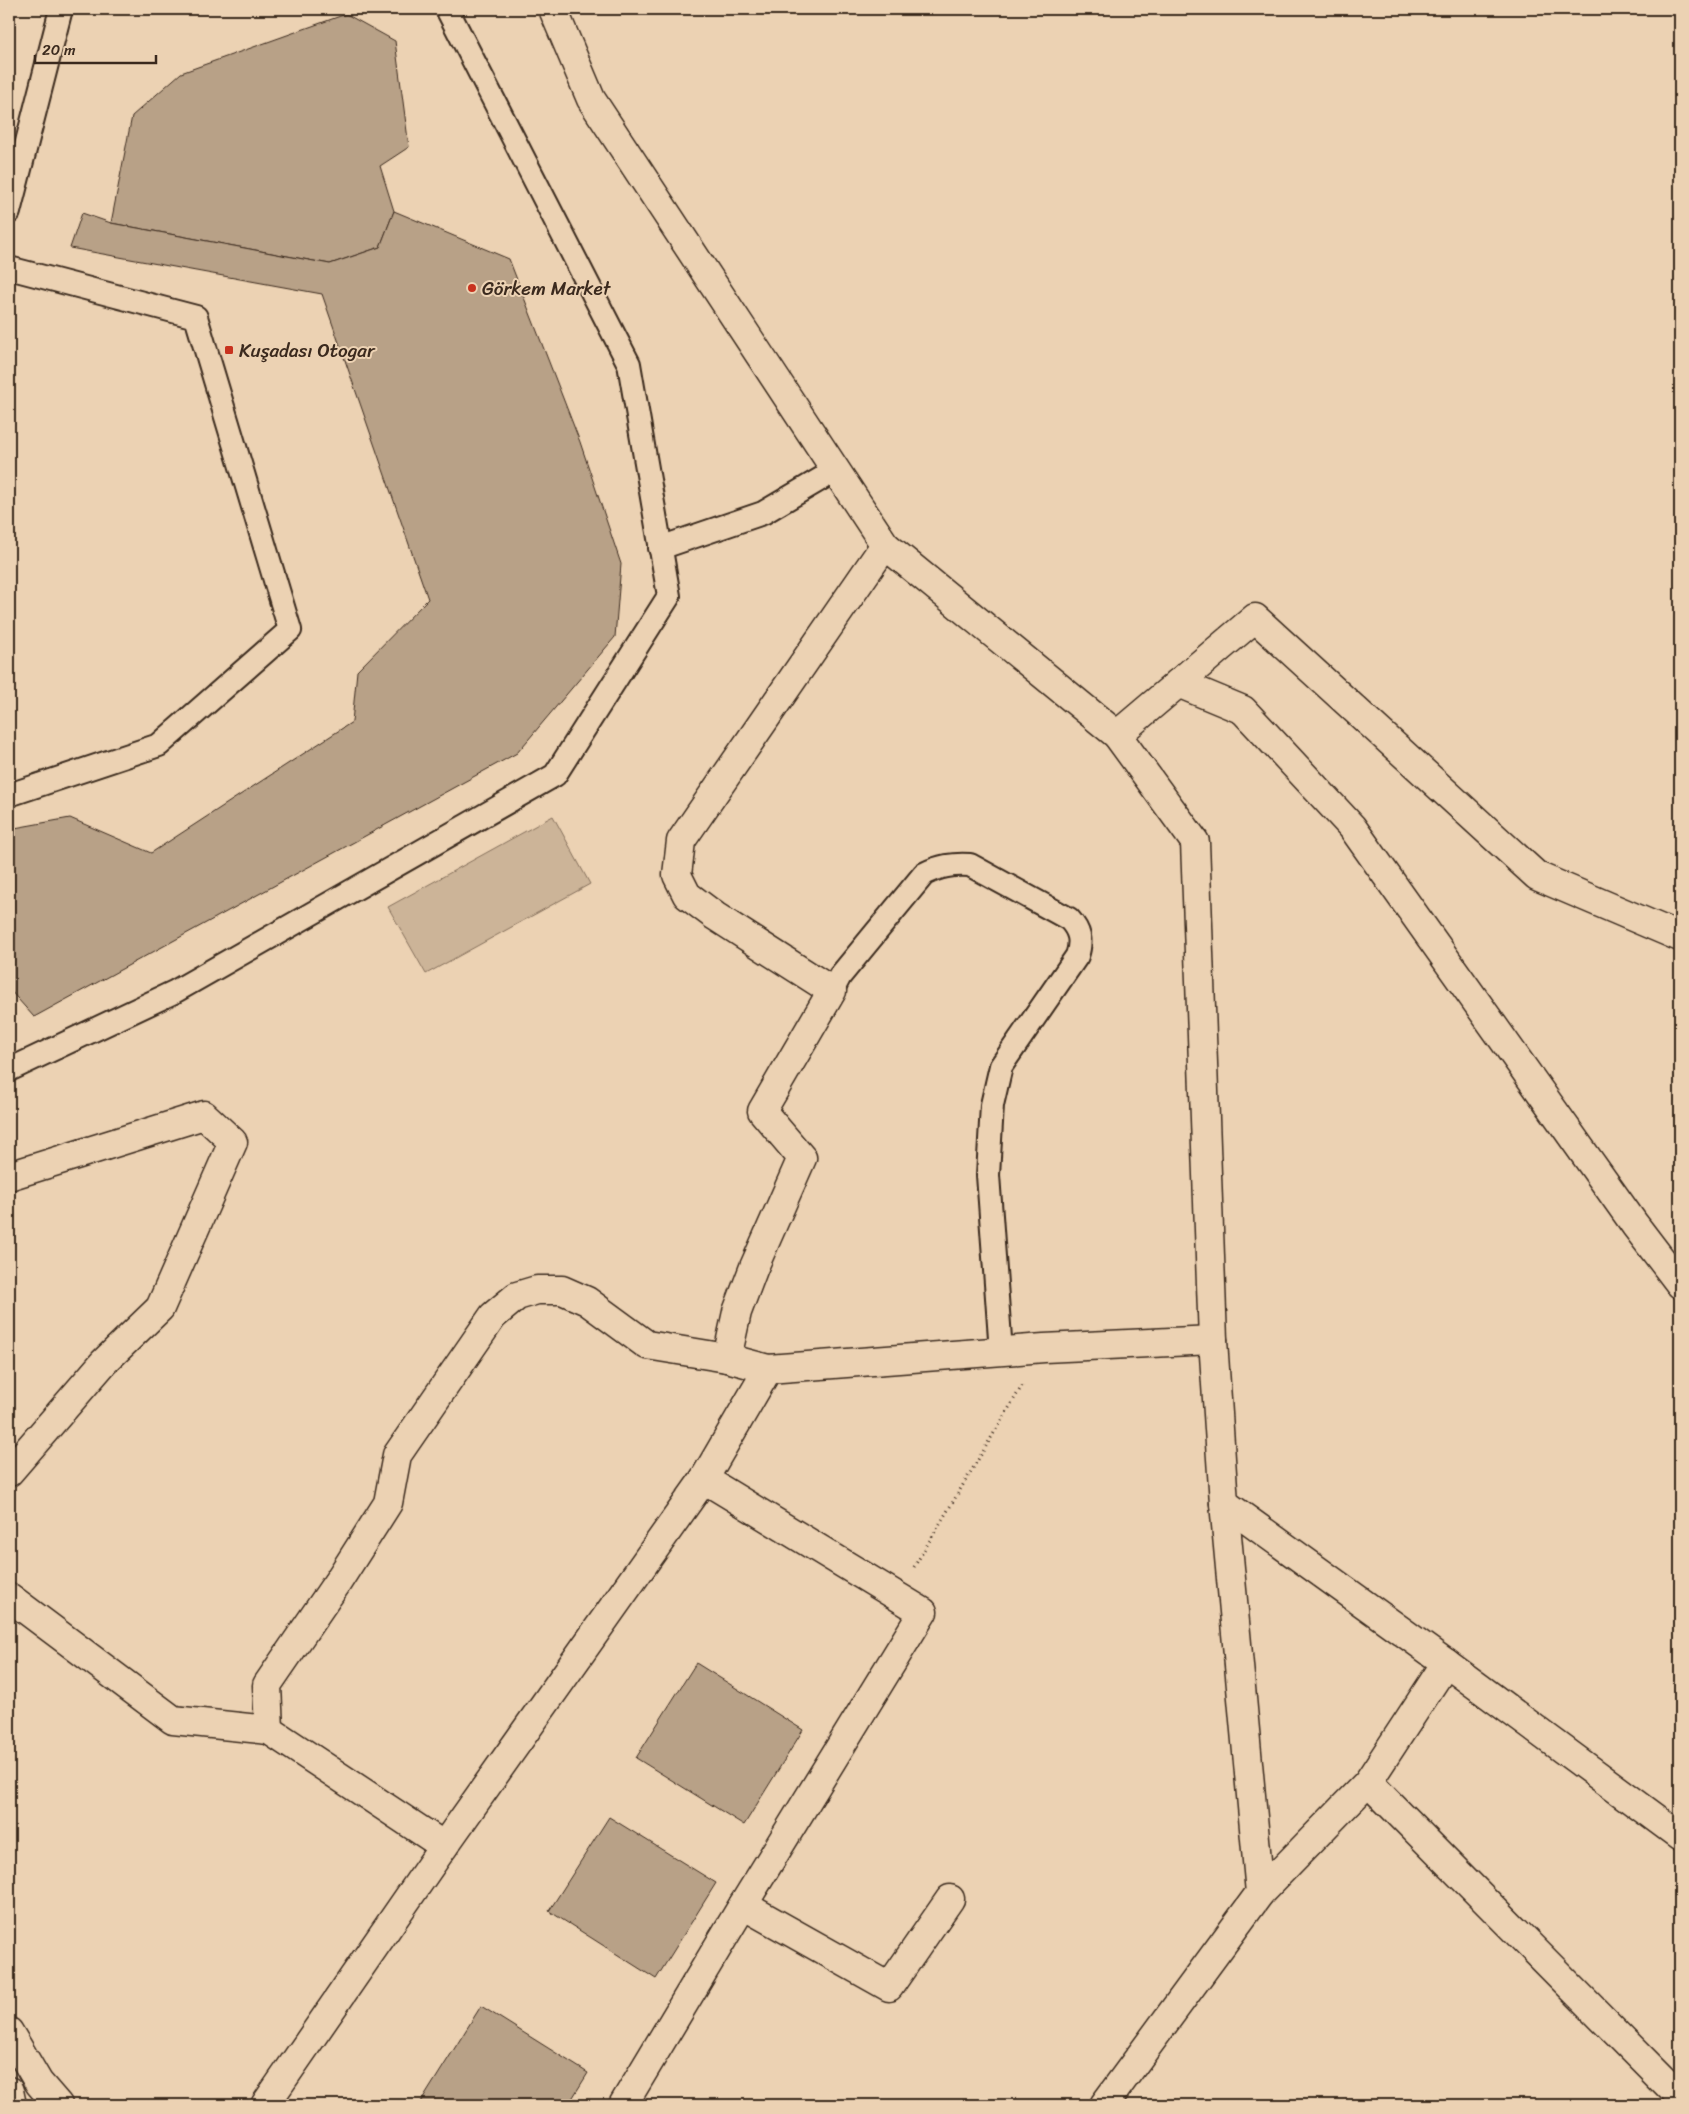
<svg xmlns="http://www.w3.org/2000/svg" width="1689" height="2114" font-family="Sriracha,sans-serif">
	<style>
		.green { fill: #ccb498; stroke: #846f5b }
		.building { fill: #b8a187; stroke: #3b2a1e }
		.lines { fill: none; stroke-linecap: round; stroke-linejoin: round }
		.service-casing { stroke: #3b2a1e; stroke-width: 26 }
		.minor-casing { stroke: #3b2a1e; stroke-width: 31 }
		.tertiary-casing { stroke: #3b2a1e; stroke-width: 31 }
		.secondary-casing { stroke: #3b2a1e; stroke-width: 31 }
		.trunk-casing { stroke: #3b2a1e; stroke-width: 31 }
		.path { stroke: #3b2a1e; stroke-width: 3; stroke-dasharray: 1 4; stroke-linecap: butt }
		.service { stroke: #ecd2b3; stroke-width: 22 }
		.minor { stroke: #ecd2b3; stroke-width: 28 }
		.tertiary { stroke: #ecd2b3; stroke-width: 28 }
		.secondary { stroke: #ecd2b3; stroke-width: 28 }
		.trunk { stroke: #ecd2b3; stroke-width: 28 }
		.poi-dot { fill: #c8321e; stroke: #ecd2b3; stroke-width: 2 }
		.labels { text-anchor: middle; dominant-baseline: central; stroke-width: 4; stroke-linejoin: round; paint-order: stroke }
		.poi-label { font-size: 19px; fill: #3b2a1e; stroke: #ecd2b3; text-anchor: start }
	</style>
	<rect width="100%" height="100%" fill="#ecd2b3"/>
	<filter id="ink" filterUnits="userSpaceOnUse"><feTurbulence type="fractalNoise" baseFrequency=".02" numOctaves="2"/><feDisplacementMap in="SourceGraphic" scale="10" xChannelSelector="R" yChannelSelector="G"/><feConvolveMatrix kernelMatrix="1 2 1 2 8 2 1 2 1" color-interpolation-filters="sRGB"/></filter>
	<g filter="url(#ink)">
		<path class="green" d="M 553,816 L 590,884 L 426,974 L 388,907 Z"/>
		<g class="building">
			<path d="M 346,14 L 395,41 L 409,147 L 380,166 L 394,211 L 380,247 L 330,264 L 111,223 L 132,116 L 181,73 Z"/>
			<path d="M 394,211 L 509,259 L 580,442 L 621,564 L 615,637 L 517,753 L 34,1017 L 9,989 L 9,829 L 70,818 L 151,853 L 352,722 L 357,671 L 428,599 L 322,294 L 70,248 L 82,213 L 111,223 L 330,264 L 380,247 Z"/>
			<path d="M 696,1663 L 803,1730 L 744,1825 L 636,1758 Z"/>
			<path d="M 609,1817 L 716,1883 L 656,1979 L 549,1911 Z"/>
			<path d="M 481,2006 L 588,2073 L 568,2105 L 427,2105 L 421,2102 Z"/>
		</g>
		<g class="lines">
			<defs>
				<g id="service">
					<path d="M 9,212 L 61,9"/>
					<path d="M 9,268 L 196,317 L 290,630 L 159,745 L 9,795"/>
					<path d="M 660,548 L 763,513 L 836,470"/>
					<path d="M 832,991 L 840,976 L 924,874 C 940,866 952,864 970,865 L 1069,919 C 1080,931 1082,941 1077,956 L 1001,1066 L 992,1105 L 988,1175 L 1001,1352"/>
					<path d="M 9,1070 L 174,992 L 555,775 L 669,596 L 629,364 L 447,9"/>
				</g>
				<g id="minor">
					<path d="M 1178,683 L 1243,710 L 1352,827 L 1635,1225 L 1680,1284"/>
					<path d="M 1117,735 L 1255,618 L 1537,876 L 1680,937"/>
					<path d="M 9,1176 L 204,1115 L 233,1142 L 160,1308 L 104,1362 L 9,1472"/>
					<path d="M 727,1358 L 737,1312 L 754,1267 L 802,1158 L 762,1111 L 832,991 L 715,916 L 687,895 L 677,875 L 681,841 L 885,545"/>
					<path d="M 1224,1503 L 1446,1663 L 1680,1836"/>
					<path d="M 9,1597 L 173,1720 L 269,1730 L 444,1846"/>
					<path d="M 269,1730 L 267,1685 L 337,1583 L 388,1503 L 397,1455 L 493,1316 L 517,1296 L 537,1290 L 562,1290 L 587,1301 L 647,1345 L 727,1358 L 768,1369"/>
					<path d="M 1368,1782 L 1680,2097"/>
					<path d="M 1260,1893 L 1368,1782 L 1446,1663"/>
					<path d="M 743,1905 L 889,1987 L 950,1899"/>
					<path d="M 265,2105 L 444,1846 L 704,1479 L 768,1369 L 1044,1348 L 1213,1340"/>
					<path d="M 623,2105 L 743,1905 L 923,1612 L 704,1479"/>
				</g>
				<path id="tertiary" d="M 553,9 L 591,99 L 885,545 L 1117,735 L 1195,842 L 1213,1340 L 1224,1503 L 1260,1893 L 1104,2105"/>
				<path id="secondary" d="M 9,2032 L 39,2083 L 58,2105"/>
				<path id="trunk" d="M 9,2091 L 12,2105"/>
			</defs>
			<use href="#service" class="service-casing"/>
			<use href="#minor" class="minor-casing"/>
			<use href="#tertiary" class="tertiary-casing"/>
			<use href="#secondary" class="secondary-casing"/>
			<use href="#trunk" class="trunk-casing"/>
			<path class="path" d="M 914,1567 L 1022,1386"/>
			<use href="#service" class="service"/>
			<use href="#minor" class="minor"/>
			<use href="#tertiary" class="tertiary"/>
			<use href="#secondary" class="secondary"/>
			<use href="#trunk" class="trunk"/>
		</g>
	</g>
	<g class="poi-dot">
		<circle cx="472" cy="288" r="5"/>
		<rect x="224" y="345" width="10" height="10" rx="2.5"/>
	</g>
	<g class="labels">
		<g class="poi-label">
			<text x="482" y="288">Görkem Market</text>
			<text x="239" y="350">Kuşadası Otogar</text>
		</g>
	</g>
	<rect width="1689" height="2114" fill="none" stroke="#ecd2b3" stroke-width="30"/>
	<rect x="15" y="15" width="1659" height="2084" fill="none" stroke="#3b2a1e" stroke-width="2" filter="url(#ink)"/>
	<path d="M35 55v8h121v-8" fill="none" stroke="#3b2a1e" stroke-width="2.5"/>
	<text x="42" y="55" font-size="15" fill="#3b2a1e" stroke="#ecd2b3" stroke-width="4" paint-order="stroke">20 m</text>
</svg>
